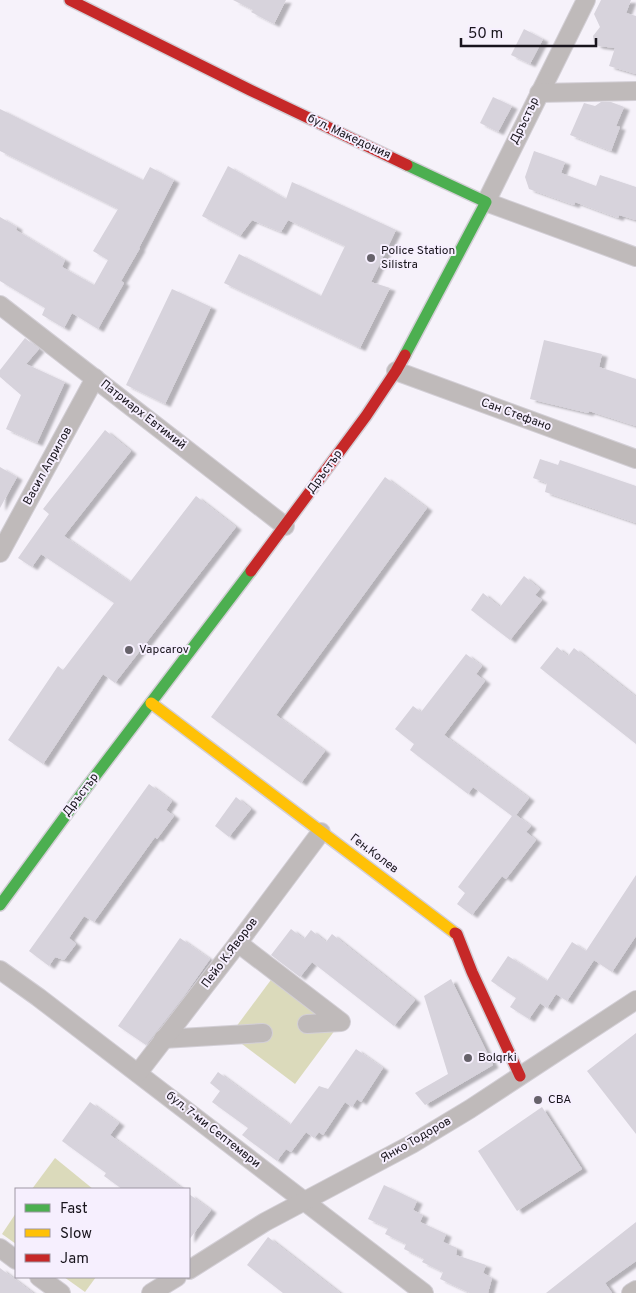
<svg xmlns="http://www.w3.org/2000/svg" width="636" height="1293" font-family="Overpass,sans-serif">
	<style>
		.green { fill: #dbdabb }
		.building { fill: #d7d3dc; filter: url(#shadow) }
		.lines { fill: none; stroke-linecap: round; stroke-linejoin: round }
		.street-casing { stroke: #d3cfd6; stroke-width: 20 }
		.fast-casing { stroke: #d3cfd6; stroke-width: 14 }
		.slow-casing { stroke: #d3cfd6; stroke-width: 14 }
		.jam-casing { stroke: #d3cfd6; stroke-width: 14 }
		.street { stroke: #bfbaba; stroke-width: 18 }
		.fast { stroke: #4caf50; stroke-width: 11 }
		.slow { stroke: #ffc107; stroke-width: 11 }
		.jam { stroke: #c62828; stroke-width: 11 }
		.poi-dot { fill: #66626a; stroke: #f6effe; stroke-width: 2 }
		.labels { text-anchor: middle; dominant-baseline: central; stroke-width: 4; stroke-linejoin: round; paint-order: stroke }
		.street-label { font-size: 12px; fill: #19151d; stroke: #f6effe }
		.poi-label { font-size: 12px; fill: #19151d; stroke: #f6effe; text-anchor: start }
	</style>
	<defs>
		<filter id="shadow"><feDropShadow dx="5.5" dy="3" stdDeviation="1" flood-color="#0004"/></filter>
	</defs>
	<rect width="100%" height="100%" fill="#f6f2fa"/>
	<g class="green">
		<path d="M 276,973 L 341,1022 L 295,1084 L 230,1035 Z"/>
		<path d="M 55,1158 L 93,1189 L 32,1189 Z"/>
		<path d="M 16,1213 L 16,1244 L 2,1234 Z"/>
		<path d="M 64,1277 L 96,1277 L 85,1292 Z"/>
	</g>
	<g class="building">
		<path d="M 233,0 L 286,0 L 274,24 L 251,12 L 253,10 Z"/>
		<path d="M 601,0 L 631,0 L 626,13 L 636,16 L 636,74 L 609,66 L 615,48 L 599,46 L 596,45 L 594,42 L 593,36 L 600,27 L 594,14 Z"/>
		<path d="M 524,29 L 543,39 L 530,64 L 511,55 Z"/>
		<path d="M 493,97 L 512,106 L 498,132 L 480,123 Z"/>
		<path d="M 601,102 L 611,102 L 624,107 L 616,126 L 620,127 L 611,151 L 570,135 L 584,103 L 595,106 Z"/>
		<path d="M 0,109 L 143,180 L 150,167 L 174,180 L 139,248 L 140,248 L 121,281 L 124,283 L 98,329 L 72,313 L 64,328 L 42,315 L 45,308 L 0,281 L 0,217 L 17,227 L 16,230 L 65,260 L 62,267 L 94,285 L 108,260 L 93,251 L 118,209 L 0,151 Z"/>
		<path d="M 534,151 L 565,162 L 561,173 L 596,186 L 600,175 L 636,187 L 636,220 L 619,215 L 618,218 L 575,202 L 574,205 L 529,189 L 525,177 Z"/>
		<path d="M 228,166 L 286,199 L 292,182 L 396,230 L 371,282 L 390,288 L 360,348 L 224,283 L 239,254 L 321,296 L 345,246 L 288,220 L 281,232 L 252,220 L 240,236 L 202,216 Z"/>
		<path d="M 172,289 L 211,307 L 165,404 L 126,385 Z"/>
		<path d="M 25,338 L 39,349 L 26,364 L 65,382 L 37,443 L 6,429 L 21,395 L 0,377 L 0,370 Z"/>
		<path d="M 544,340 L 602,354 L 599,367 L 636,379 L 636,426 L 589,411 L 588,413 L 530,399 Z"/>
		<path d="M 105,430 L 131,451 L 64,536 L 130,582 L 196,496 L 236,527 L 115,683 L 103,674 L 43,764 L 8,740 L 58,666 L 63,670 L 114,603 L 41,554 L 32,567 L 18,558 L 49,514 L 43,509 Z"/>
		<path d="M 540,459 L 558,465 L 560,460 L 636,486 L 636,523 L 545,492 L 547,483 L 533,478 Z"/>
		<path d="M 0,467 L 17,477 L 0,508 Z"/>
		<path d="M 385,477 L 427,508 L 276,715 L 325,751 L 301,783 L 211,717 Z"/>
		<path d="M 524,576 L 540,589 L 535,595 L 542,600 L 510,640 L 471,610 L 483,593 L 500,607 Z"/>
		<path d="M 557,647 L 568,656 L 574,648 L 636,697 L 636,744 L 540,668 Z"/>
		<path d="M 466,654 L 482,666 L 476,674 L 485,681 L 444,735 L 529,798 L 516,815 L 531,826 L 526,832 L 536,840 L 506,879 L 502,876 L 472,915 L 457,904 L 465,893 L 458,887 L 512,816 L 473,787 L 468,794 L 410,750 L 414,744 L 395,729 L 413,706 L 421,712 Z"/>
		<path d="M 149,784 L 172,801 L 166,810 L 174,816 L 157,839 L 155,837 L 94,922 L 84,916 L 69,938 L 76,944 L 64,960 L 55,957 L 49,966 L 29,951 Z"/>
		<path d="M 236,797 L 251,809 L 229,837 L 215,826 Z"/>
		<path d="M 636,875 L 636,936 L 612,972 L 594,960 L 567,1001 L 556,994 L 547,1008 L 540,1003 L 529,1019 L 510,1007 L 516,998 L 491,981 L 508,956 L 547,981 L 572,942 L 586,951 Z"/>
		<path d="M 291,929 L 304,939 L 311,930 L 326,942 L 332,934 L 415,1000 L 394,1026 L 312,962 L 300,977 L 271,955 Z"/>
		<path d="M 180,938 L 210,959 L 184,996 L 146,1045 L 118,1026 Z"/>
		<path d="M 451,979 L 493,1065 L 425,1105 L 415,1093 L 448,1074 L 424,996 Z"/>
		<path d="M 636,1033 L 636,1134 L 587,1071 Z"/>
		<path d="M 356,1049 L 383,1068 L 361,1102 L 357,1099 L 352,1107 L 345,1102 L 323,1135 L 319,1132 L 314,1138 L 306,1132 L 291,1152 L 286,1149 L 277,1161 L 242,1135 L 248,1128 L 212,1102 L 220,1091 L 210,1083 L 218,1072 L 290,1125 L 319,1086 L 328,1089 Z"/>
		<path d="M 90,1102 L 119,1123 L 110,1135 L 183,1189 L 122,1189 L 104,1176 L 106,1173 L 62,1141 Z"/>
		<path d="M 542,1107 L 582,1169 L 517,1211 L 478,1151 Z"/>
		<path d="M 384,1185 L 417,1201 L 413,1210 L 423,1215 L 420,1222 L 446,1234 L 443,1242 L 457,1248 L 456,1255 L 486,1265 L 483,1273 L 492,1278 L 488,1293 L 470,1293 L 440,1279 L 443,1272 L 422,1262 L 424,1259 L 404,1249 L 406,1244 L 385,1234 L 388,1228 L 368,1219 Z"/>
		<path d="M 189,1194 L 211,1210 L 189,1240 Z"/>
		<path d="M 636,1222 L 636,1261 L 605,1283 L 612,1293 L 546,1293 Z"/>
		<path d="M 268,1237 L 340,1293 L 283,1293 L 247,1265 Z"/>
		<path d="M 0,1268 L 33,1293 L 0,1293 Z"/>
	</g>
	<g class="lines">
		<defs>
			<g id="street">
				<path d="M 586,0 L 486,202 L 636,257"/>
				<path d="M 539,93 L 636,91"/>
				<path d="M 0,305 L 285,526"/>
				<path d="M 396,371 L 636,459"/>
				<path d="M 0,553 L 95,378"/>
				<path d="M 238,943 L 341,1022 L 307,1024"/>
				<path d="M 0,970 L 38,997 L 424,1293"/>
				<path d="M 163,1039 L 263,1033"/>
				<path d="M 138,1073 L 238,943 L 321,832"/>
				<path d="M 0,1248 L 16,1260"/>
				<path d="M 189,1270 L 265,1222 L 412,1144 L 470,1109 L 636,1000"/>
				<path d="M 39,1277 L 61,1293"/>
				<path d="M 151,1293 L 177,1277"/>
				<path d="M 631,1293 L 636,1290"/>
			</g>
			<g id="fast">
				<path d="M 405,355 L 486,202 L 407,165"/>
				<path d="M 0,905 L 83,792 L 251,571"/>
			</g>
			<path id="slow" d="M 151,703 L 455,933"/>
			<g id="jam">
				<path d="M 70,0 L 250,90 L 407,165"/>
				<path d="M 251,571 L 366,416 L 396,371 L 405,355"/>
				<path d="M 455,933 L 457,934 L 472,972 L 520,1076"/>
			</g>
		</defs>
		<use href="#street" class="street-casing"/>
		<use href="#fast" class="fast-casing"/>
		<use href="#slow" class="slow-casing"/>
		<use href="#jam" class="jam-casing"/>
		<use href="#street" class="street"/>
		<use href="#fast" class="fast"/>
		<use href="#slow" class="slow"/>
		<use href="#jam" class="jam"/>
	</g>
	<g class="poi-dot">
		<circle cx="371" cy="258" r="5"/>
		<circle cx="129" cy="650" r="5"/>
		<circle cx="468" cy="1058" r="5"/>
		<circle cx="538" cy="1100" r="5"/>
	</g>
	<g class="labels">
		<g class="street-label">
			<text transform="translate(525 121) rotate(-64)">Дръстър</text>
			<text transform="translate(349 137) rotate(25)">бул. Македония</text>
			<text transform="translate(143 415) rotate(38)">Патриарх Евтимий</text>
			<text transform="translate(516 415) rotate(20)">Сан Стефано</text>
			<text transform="translate(48 466) rotate(-61)">Васил Априлов</text>
			<text transform="translate(325 472) rotate(-54)">Дръстър</text>
			<text transform="translate(81 795) rotate(-53)">Дръстър</text>
			<text transform="translate(374 854) rotate(37)">Ген.Колев</text>
			<text transform="translate(230 953) rotate(-53)">Пейо К.Яворов</text>
			<text transform="translate(213 1130) rotate(38)">бул. 7-ми Септември</text>
			<text transform="translate(416 1140) rotate(-30)">Янко Тодоров</text>
		</g>
		<g class="poi-label">
			<text x="381" y="251">Police Station<tspan x="381" dy="14">Silistra</tspan></text>
			<text x="139" y="650">Vapcarov</text>
			<text x="478" y="1058">Bolqrki</text>
			<text x="548" y="1100">CBA</text>
		</g>
	</g>
	<rect x="15" y="1188" width="175" height="90" fill="#f6effe" stroke="#9e98a4"/>
	<rect x="25" y="1204" width="25" height="8" fill="#4caf50" stroke="#9e98a4"/>
	<text x="60" y="1213" font-size="15" fill="#19151d">Fast</text>
	<rect x="25" y="1229" width="25" height="8" fill="#ffc107" stroke="#9e98a4"/>
	<text x="60" y="1238" font-size="15" fill="#19151d">Slow</text>
	<rect x="25" y="1254" width="25" height="8" fill="#c62828" stroke="#9e98a4"/>
	<text x="60" y="1263" font-size="15" fill="#19151d">Jam</text>
	<path d="M461 38v8h135v-8" fill="none" stroke="#19151d" stroke-width="2.5"/>
	<text x="468" y="38" font-size="15" fill="#19151d" stroke="#f6effe" stroke-width="4" paint-order="stroke">50 m</text>
</svg>
